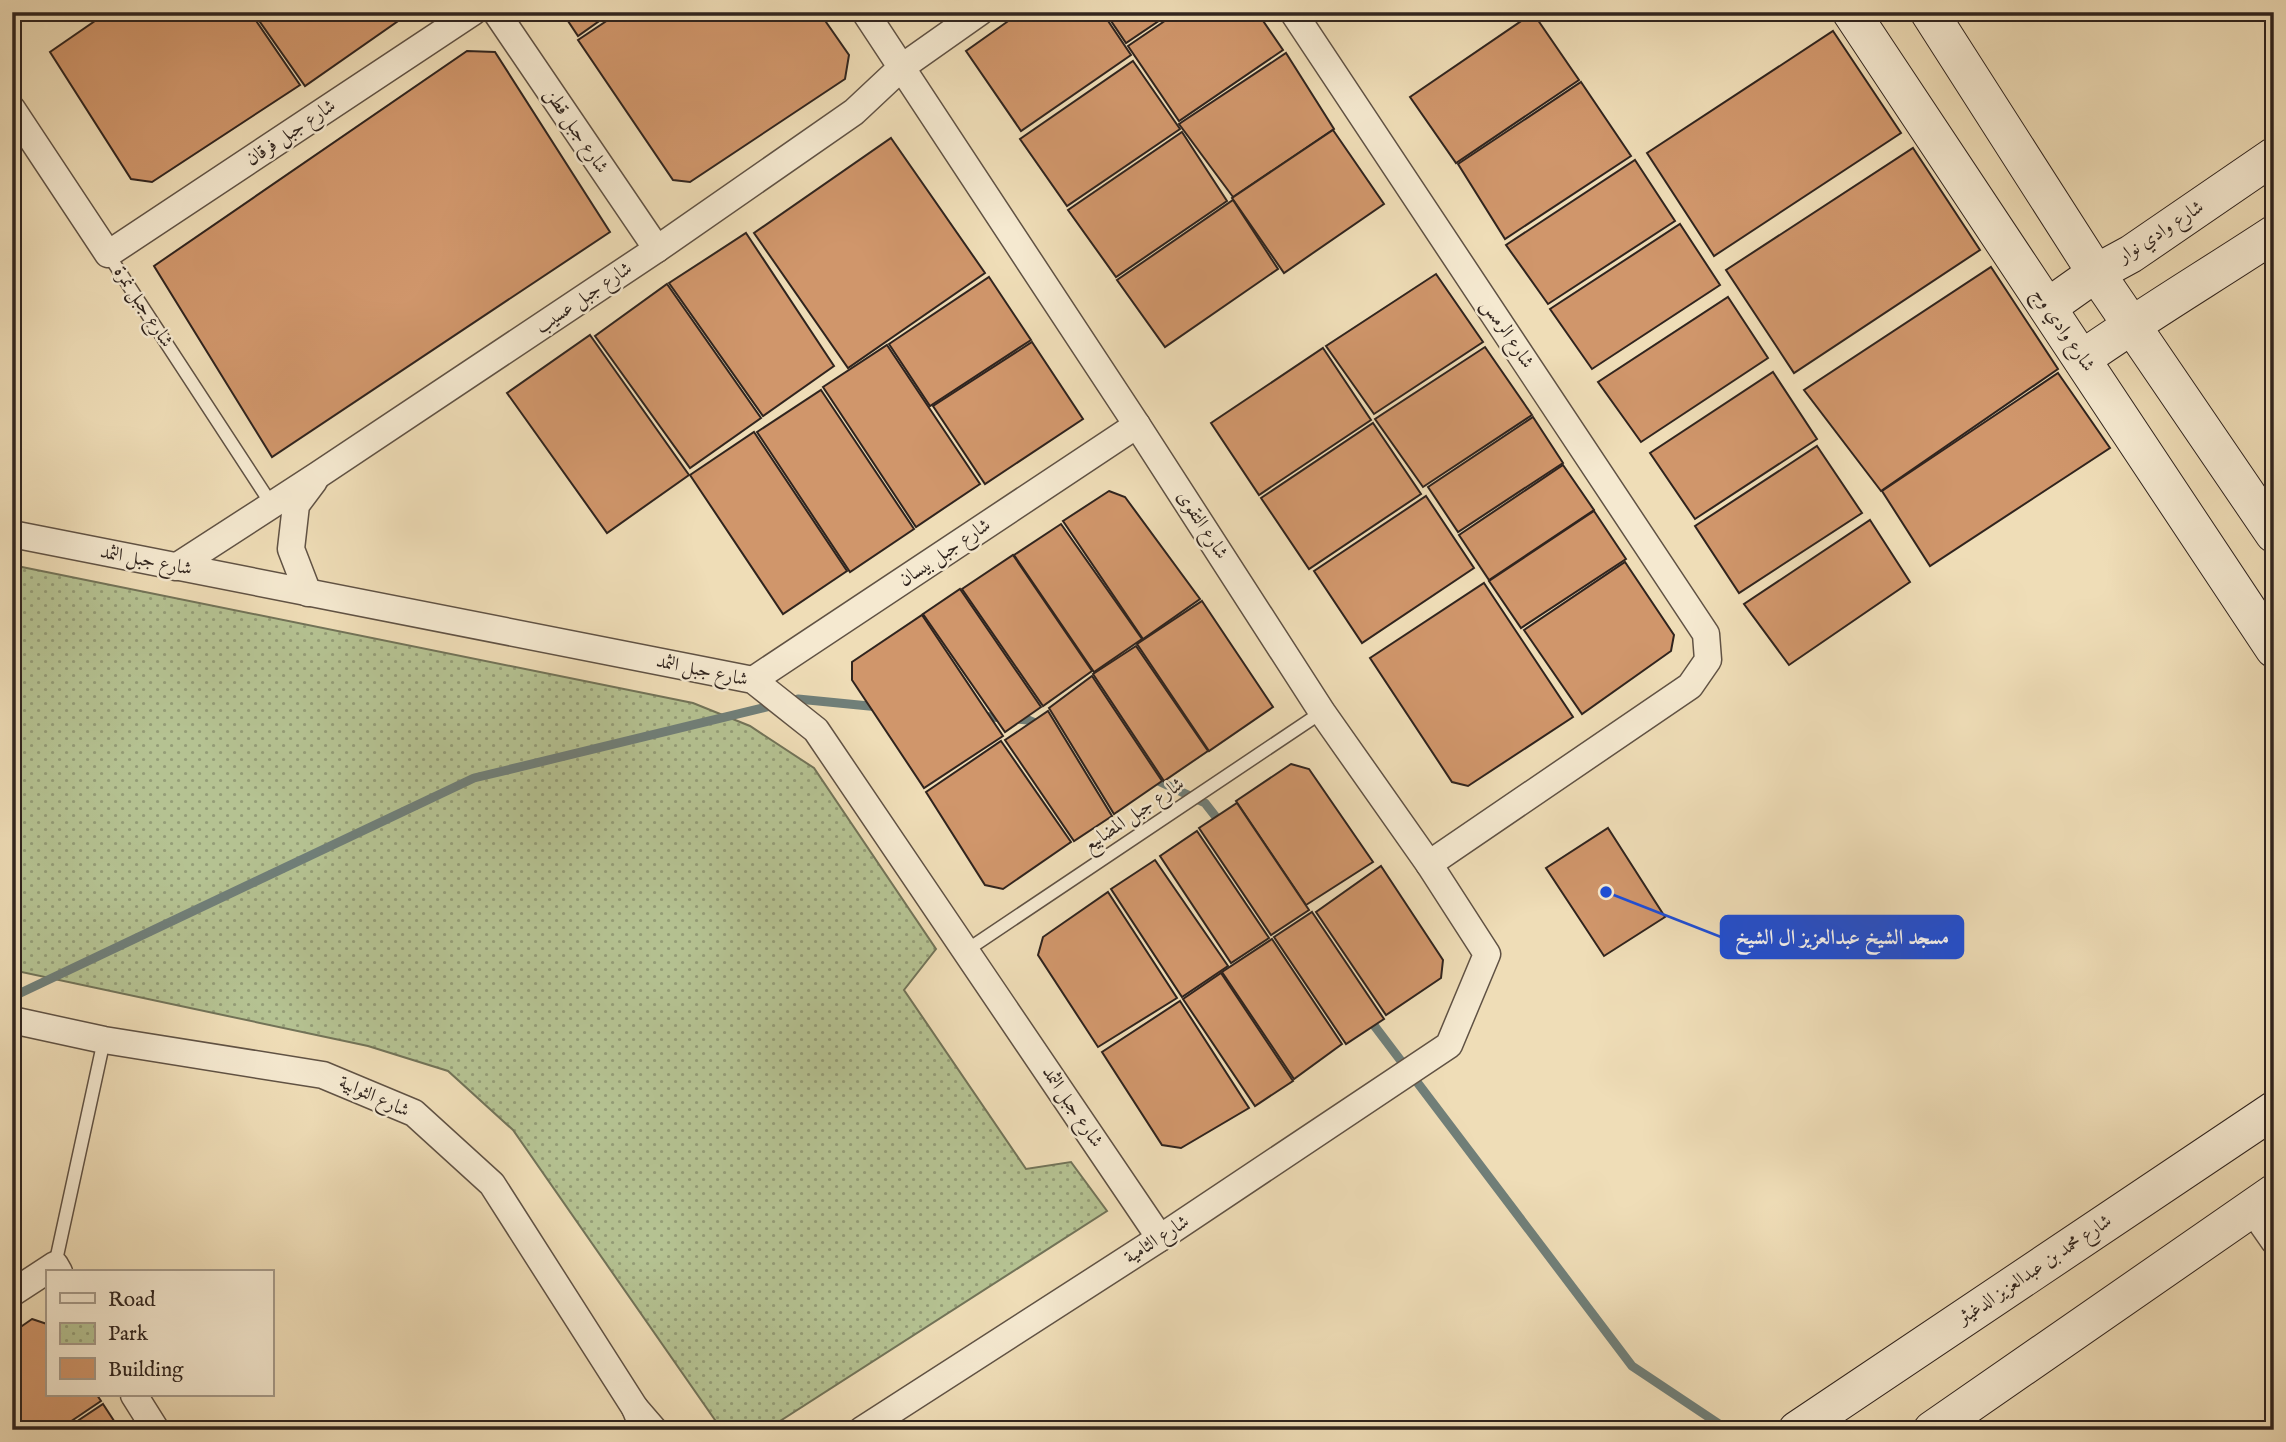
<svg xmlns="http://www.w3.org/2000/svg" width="2286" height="1442" font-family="'IM FELL English',Amiri,serif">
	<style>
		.park { fill: url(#park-dots); stroke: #727358; stroke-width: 2 }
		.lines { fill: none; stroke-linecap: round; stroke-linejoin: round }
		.stream { stroke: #707f79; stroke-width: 9 }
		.building { fill: #d0966b; stroke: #30241e; stroke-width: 2 }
		.lane-casing { stroke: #605244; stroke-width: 15 }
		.street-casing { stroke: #605244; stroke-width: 29 }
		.secondary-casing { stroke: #30241e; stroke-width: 39 }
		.lane { stroke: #f5e9d0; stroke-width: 12 }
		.street { stroke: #f5e9d0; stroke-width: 26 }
		.secondary { stroke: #f5e9d0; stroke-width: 37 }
		.labels { text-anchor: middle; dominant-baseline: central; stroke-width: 5; stroke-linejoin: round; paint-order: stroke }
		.street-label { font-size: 19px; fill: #30241e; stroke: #f5e9d0 }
		.leader { fill: none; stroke: #1d4ed8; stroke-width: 2.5 }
		.callout-dot { fill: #1d4ed8; stroke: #f5e9d0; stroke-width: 2.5 }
		.callout { fill: #1d4ed8; stroke: #1d4ed8; stroke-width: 2.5 }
		.callout-label { font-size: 21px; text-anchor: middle; font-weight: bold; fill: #fff }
	</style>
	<defs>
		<pattern id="park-dots" width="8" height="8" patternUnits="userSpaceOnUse" patternTransform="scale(1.75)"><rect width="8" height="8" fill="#b5c292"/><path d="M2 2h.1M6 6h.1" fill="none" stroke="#949d77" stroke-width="1.8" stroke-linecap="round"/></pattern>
	</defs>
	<rect width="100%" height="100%" fill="#efddb7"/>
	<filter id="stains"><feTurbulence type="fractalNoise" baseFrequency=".00286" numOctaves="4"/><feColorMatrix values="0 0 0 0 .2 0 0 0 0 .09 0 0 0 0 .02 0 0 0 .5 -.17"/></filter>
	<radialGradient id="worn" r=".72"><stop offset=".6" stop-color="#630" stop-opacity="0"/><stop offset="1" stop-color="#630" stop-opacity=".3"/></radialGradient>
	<path class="park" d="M 12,565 L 693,703 L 750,726 L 814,768 L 936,949 L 904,990 L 1026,1169 L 1071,1162 L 1107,1211 L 766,1430 L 722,1430 L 513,1130 L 448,1071 L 368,1046 L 12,970 Z"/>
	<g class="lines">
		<g class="stream">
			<path d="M 789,702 L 798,699 L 879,707"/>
			<path d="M 980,716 L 1028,720 L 1042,726"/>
			<path d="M 1152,778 L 1205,803 L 1223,826"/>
			<path d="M 12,997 L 474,778 L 775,705"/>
			<path d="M 1367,1016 L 1632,1366 L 1728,1430"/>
		</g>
	</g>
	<g class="building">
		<path d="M 108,12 L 250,12 L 300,85 L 152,182 L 131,179 L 50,52 Z"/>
		<path d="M 253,12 L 411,12 L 305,86 Z"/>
		<path d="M 562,12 L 612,12 L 578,36 Z"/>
		<path d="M 620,12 L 819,12 L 849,55 L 845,79 L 690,182 L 673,180 L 578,40 Z"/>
		<path d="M 1021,12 L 1102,12 L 1131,55 L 1021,131 L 966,51 Z"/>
		<path d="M 1105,12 L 1172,12 L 1126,43 Z"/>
		<path d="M 1178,12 L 1257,12 L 1283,50 L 1179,121 L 1128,46 Z"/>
		<path d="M 1533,13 L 1579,80 L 1456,163 L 1410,97 Z"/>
		<path d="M 1833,31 L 1901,133 L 1714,256 L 1647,153 Z"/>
		<path d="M 467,51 L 495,52 L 610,232 L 272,457 L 154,266 Z"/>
		<path d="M 1286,53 L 1334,129 L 1233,197 L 1179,124 Z"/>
		<path d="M 1133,61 L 1180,129 L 1067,206 L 1020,139 Z"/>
		<path d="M 1581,82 L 1631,156 L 1505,239 L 1458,164 Z"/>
		<path d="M 1333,130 L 1384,204 L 1284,273 L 1232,198 Z"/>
		<path d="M 1182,132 L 1227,201 L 1116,277 L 1068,210 Z"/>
		<path d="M 891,138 L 985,273 L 848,368 L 754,233 Z"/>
		<path d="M 1913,148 L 1980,250 L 1794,373 L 1726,270 Z"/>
		<path d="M 1635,160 L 1675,221 L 1548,304 L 1506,245 Z"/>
		<path d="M 1233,200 L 1278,269 L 1165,347 L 1117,280 Z"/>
		<path d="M 1680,224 L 1720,285 L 1592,369 L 1550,309 Z"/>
		<path d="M 746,233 L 834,366 L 763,416 L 669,283 Z"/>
		<path d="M 1991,267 L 2058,369 L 1881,491 L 1804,390 Z"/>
		<path d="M 1436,274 L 1483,342 L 1374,414 L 1326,346 Z"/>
		<path d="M 989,277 L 1031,340 L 930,406 L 889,344 Z"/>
		<path d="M 667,284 L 761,418 L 690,468 L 595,336 Z"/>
		<path d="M 1728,297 L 1768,358 L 1641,442 L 1598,382 Z"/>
		<path d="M 590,335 L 689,475 L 607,533 L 507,393 Z"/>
		<path d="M 1032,342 L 1083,419 L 985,484 L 933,406 Z"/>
		<path d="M 887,345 L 980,484 L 916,527 L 823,387 Z"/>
		<path d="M 1485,347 L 1532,415 L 1423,487 L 1375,419 Z"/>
		<path d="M 1323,348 L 1371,420 L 1259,495 L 1211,423 Z"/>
		<path d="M 1773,372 L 1817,439 L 1695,519 L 1650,453 Z"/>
		<path d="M 2058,373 L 2110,448 L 1930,566 L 1882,491 Z"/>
		<path d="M 821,390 L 914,529 L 850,572 L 757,432 Z"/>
		<path d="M 1533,417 L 1563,463 L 1458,532 L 1428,487 Z"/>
		<path d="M 1373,423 L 1421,494 L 1309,569 L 1261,498 Z"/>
		<path d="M 754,432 L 847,571 L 783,614 L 690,475 Z"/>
		<path d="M 1817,446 L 1862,513 L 1739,593 L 1695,526 Z"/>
		<path d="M 1563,465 L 1594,510 L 1489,580 L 1459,535 Z"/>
		<path d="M 1109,491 L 1125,497 L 1200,599 L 1143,639 L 1063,521 Z"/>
		<path d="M 1426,496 L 1474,568 L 1362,643 L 1314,571 Z"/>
		<path d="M 1594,511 L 1626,559 L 1521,628 L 1489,581 Z"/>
		<path d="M 1870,520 L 1910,582 L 1789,665 L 1744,604 Z"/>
		<path d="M 1061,524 L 1142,639 L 1094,672 L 1014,555 Z"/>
		<path d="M 1013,555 L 1092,671 L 1043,706 L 962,589 Z"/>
		<path d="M 1625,562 L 1674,635 L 1671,651 L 1582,714 L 1524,630 Z"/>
		<path d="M 1484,583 L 1573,717 L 1468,786 L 1452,782 L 1370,658 Z"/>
		<path d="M 960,589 L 1041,707 L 1005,732 L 923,614 Z"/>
		<path d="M 1202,601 L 1273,707 L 1209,751 L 1137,644 Z"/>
		<path d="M 922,615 L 1003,736 L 924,788 L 852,680 L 852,662 Z"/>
		<path d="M 1136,646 L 1208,751 L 1164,781 L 1093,674 Z"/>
		<path d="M 1092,676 L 1162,781 L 1114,814 L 1049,708 Z"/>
		<path d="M 1048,711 L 1112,816 L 1074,841 L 1005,740 Z"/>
		<path d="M 1001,741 L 1071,842 L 1003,889 L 985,885 L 926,792 Z"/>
		<path d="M 1291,764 L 1309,769 L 1373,862 L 1306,905 L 1236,801 Z"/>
		<path d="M 1237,803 L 1309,910 L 1271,935 L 1199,828 Z"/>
		<path d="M 1608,828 L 1665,917 L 1604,956 L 1546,868 Z"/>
		<path d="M 1197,831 L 1269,938 L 1231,963 L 1160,856 Z"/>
		<path d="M 1155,860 L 1228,966 L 1182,997 L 1111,889 Z"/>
		<path d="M 1381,866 L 1443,960 L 1441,978 L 1386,1015 L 1316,912 Z"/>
		<path d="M 1108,892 L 1177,998 L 1098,1047 L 1038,955 L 1043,937 Z"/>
		<path d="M 1312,912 L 1384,1019 L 1346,1044 L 1274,937 Z"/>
		<path d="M 1272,939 L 1342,1044 L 1294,1079 L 1222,972 Z"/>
		<path d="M 1221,973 L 1293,1081 L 1255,1106 L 1183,999 Z"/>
		<path d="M 1180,1001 L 1249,1108 L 1181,1148 L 1162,1145 L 1102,1052 Z"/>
		<path d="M 32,1319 L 47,1324 L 47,1395 L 97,1395 L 101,1401 L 58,1430 L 12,1430 L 12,1333 Z"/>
		<path d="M 103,1404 L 120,1430 L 64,1430 Z"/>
	</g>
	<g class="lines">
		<defs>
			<g id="lane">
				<path d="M 108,254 L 272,505"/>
				<path d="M 967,950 L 1322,712"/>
				<path d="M 55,1265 L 104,1040"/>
			</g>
			<g id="street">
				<path d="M 496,12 L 657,249"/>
				<path d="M 1293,12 L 1706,634 L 1708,660 L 1690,686 L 1429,864"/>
				<path d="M 12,109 L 108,254 L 473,12"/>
				<path d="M 12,534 L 753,680 L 816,730 L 1160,1238"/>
				<path d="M 176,567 L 318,475 L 657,249 L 854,112 L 902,67 L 980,12"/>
				<path d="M 308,593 L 291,549 L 296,505 L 314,481"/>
				<path d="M 753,680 L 1137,425"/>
				<path d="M 12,1020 L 104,1040 L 323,1075 L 414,1113 L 492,1184 L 635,1408"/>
				<path d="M 2251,1208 L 2274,1241"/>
				<path d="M 12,1293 L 55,1265 L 59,1272"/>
				<path d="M 134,1395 L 156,1430"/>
				<path d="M 644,1430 L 635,1408 L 654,1430"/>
				<path d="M 862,1430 L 1160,1238 L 1449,1045 L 1487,954 L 1429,864 L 1322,712 L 1137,425 L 865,12"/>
			</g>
			<g id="secondary">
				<path d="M 1851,12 L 2274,649"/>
				<path d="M 1929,12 L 2096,273 L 2274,534"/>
				<path d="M 2048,307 L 2096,273 L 2131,254 L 2274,156"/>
				<path d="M 2082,359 C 2145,315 2210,276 2274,234"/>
				<path d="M 1797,1430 L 2274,1110"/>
				<path d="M 1932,1430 L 2274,1193"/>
			</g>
		</defs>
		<use href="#lane" class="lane-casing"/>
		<use href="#street" class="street-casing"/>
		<use href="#secondary" class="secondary-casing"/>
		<use href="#lane" class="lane"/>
		<use href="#street" class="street"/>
		<use href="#secondary" class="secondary"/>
	</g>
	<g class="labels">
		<g class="street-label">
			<text transform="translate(576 131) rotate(56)">شارع جبل قطن</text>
			<text transform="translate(291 133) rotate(-34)">شارع جبل فرقان</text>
			<text transform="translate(2161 232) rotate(-33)">شارع وادي نوار</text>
			<text transform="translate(584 298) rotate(-34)">شارع جبل عسيب</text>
			<text transform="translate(143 307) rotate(57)">شارع جبل نمرة</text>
			<text transform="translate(2063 330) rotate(56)">شارع وادي وج</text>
			<text transform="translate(1507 334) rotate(56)">شارع الرمس</text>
			<text transform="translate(1202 525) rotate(57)">شارع التقوى</text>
			<text transform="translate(945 553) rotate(-34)">شارع جبل بيسان</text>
			<text transform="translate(146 561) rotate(11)">شارع جبل الثمد</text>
			<text transform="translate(702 671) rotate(12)">شارع جبل الثمد</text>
			<text transform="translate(1134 815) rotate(-34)">شارع جبل المضابيع</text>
			<text transform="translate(374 1097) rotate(24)">شارع الثوابية</text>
			<text transform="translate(1072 1107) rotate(56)">شارع جبل الثمد</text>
			<text transform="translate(1157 1240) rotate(-33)">شارع الثامية</text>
			<text transform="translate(2035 1270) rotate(-34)">شارع محمد بن عبدالعزيز الدغيثر</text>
		</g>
	</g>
	<path class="leader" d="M1606 892L1721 937"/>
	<circle class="callout-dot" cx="1606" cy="892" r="7"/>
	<rect class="callout" x="1721" y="916" width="242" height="42" rx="7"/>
	<g class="callout-label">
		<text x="1842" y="944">مسجد الشيخ عبدالعزيز ال الشيخ</text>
	</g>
	<rect width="2286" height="1442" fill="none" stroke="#efddb7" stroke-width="42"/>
	<rect x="14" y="14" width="2258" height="1414" fill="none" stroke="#30241e" stroke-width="3.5"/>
	<rect x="21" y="21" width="2244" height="1400" fill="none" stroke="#30241e" stroke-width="2"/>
	<rect x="46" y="1270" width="228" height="126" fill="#f5e9d0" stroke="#a69a89" stroke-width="2"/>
	<rect x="60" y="1293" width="35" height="10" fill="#f5e9d0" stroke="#a69a89" stroke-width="2"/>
	<text x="108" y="1306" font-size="21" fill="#30241e">Road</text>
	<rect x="60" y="1323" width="35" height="21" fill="url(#park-dots)" stroke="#a69a89" stroke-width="2"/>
	<text x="108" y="1340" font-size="21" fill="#30241e">Park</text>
	<rect x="60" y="1358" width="35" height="21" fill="#d0966b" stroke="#a69a89" stroke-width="2"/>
	<text x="108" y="1376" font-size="21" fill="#30241e">Building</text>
	<rect width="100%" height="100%" filter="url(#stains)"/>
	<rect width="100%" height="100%" fill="url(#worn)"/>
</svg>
